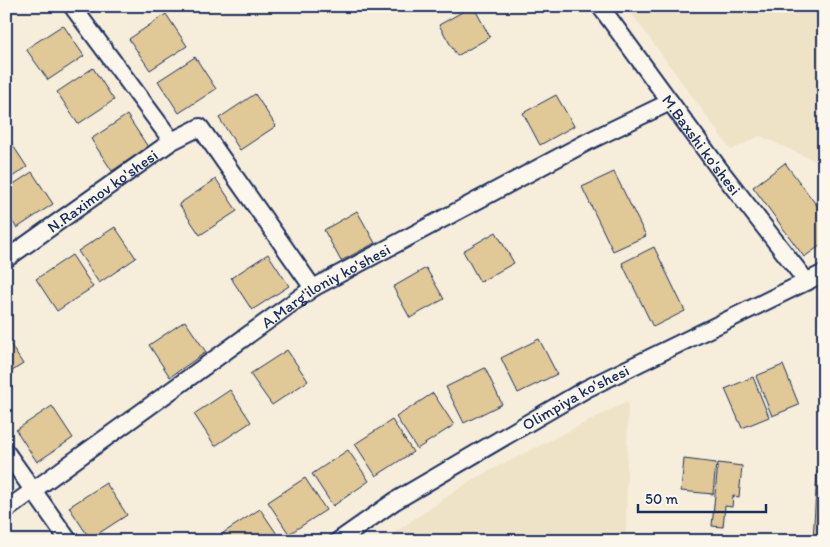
<svg xmlns="http://www.w3.org/2000/svg" width="830" height="547" font-family="Itim,sans-serif">
	<style>
		.built { fill: #efe3c7 }
		.building { fill: #e0c897; stroke: #1b2f5e }
		.lines { fill: none; stroke-linecap: round; stroke-linejoin: round }
		.minor-casing { stroke: #1b2f5e; stroke-width: 20 }
		.minor { stroke: #fbf7ec; stroke-width: 16 }
		.labels { text-anchor: middle; dominant-baseline: central; stroke-width: 4.5; stroke-linejoin: round; paint-order: stroke }
		.street-label { font-size: 16px; fill: #1b2f5e; stroke: #fbf7ec }
	</style>
	<rect width="100%" height="100%" fill="#f6eedb"/>
	<filter id="ink" filterUnits="userSpaceOnUse"><feTurbulence type="fractalNoise" baseFrequency=".02" numOctaves="2"/><feDisplacementMap in="SourceGraphic" scale="10" xChannelSelector="R" yChannelSelector="G"/><feConvolveMatrix kernelMatrix="1 2 1 2 8 2 1 2 1" color-interpolation-filters="sRGB"/></filter>
	<g filter="url(#ink)">
		<g class="built">
			<path d="M 626,6 L 824,6 L 824,165 L 760,136 L 731,150 Z"/>
			<path d="M 628,401 L 626,541 L 382,541 L 473,479 Z"/>
		</g>
		<g class="building">
			<path d="M 473,6 L 490,37 L 457,56 L 439,25 Z"/>
			<path d="M 166,14 L 187,46 L 150,70 L 129,39 Z"/>
			<path d="M 63,25 L 84,56 L 48,80 L 26,49 Z"/>
			<path d="M 195,57 L 216,89 L 179,113 L 158,81 Z"/>
			<path d="M 93,68 L 114,100 L 78,124 L 57,92 Z"/>
			<path d="M 255,94 L 276,126 L 240,150 L 219,118 Z"/>
			<path d="M 556,95 L 574,126 L 540,145 L 523,113 Z"/>
			<path d="M 127,115 L 148,147 L 112,171 L 91,139 Z"/>
			<path d="M 6,135 L 27,167 L 6,181 Z"/>
			<path d="M 785,163 L 824,215 L 824,243 L 804,257 L 753,187 Z"/>
			<path d="M 32,172 L 53,204 L 17,228 L 6,213 L 6,189 Z"/>
			<path d="M 614,172 L 646,236 L 613,251 L 582,187 Z"/>
			<path d="M 216,179 L 237,211 L 200,235 L 179,204 Z"/>
			<path d="M 357,211 L 375,243 L 341,261 L 324,230 Z"/>
			<path d="M 115,227 L 136,258 L 99,283 L 78,251 Z"/>
			<path d="M 496,232 L 514,263 L 480,282 L 463,251 Z"/>
			<path d="M 654,247 L 685,311 L 653,327 L 622,263 Z"/>
			<path d="M 268,254 L 289,286 L 252,310 L 231,278 Z"/>
			<path d="M 72,255 L 93,287 L 57,311 L 36,279 Z"/>
			<path d="M 426,268 L 444,299 L 410,318 L 393,287 Z"/>
			<path d="M 185,321 L 206,352 L 170,377 L 149,345 Z"/>
			<path d="M 6,338 L 23,364 L 6,375 Z"/>
			<path d="M 539,339 L 557,374 L 518,393 L 501,358 Z"/>
			<path d="M 287,350 L 308,381 L 272,405 L 250,374 Z"/>
			<path d="M 783,365 L 799,405 L 772,416 L 756,376 Z"/>
			<path d="M 485,368 L 502,404 L 464,423 L 446,387 Z"/>
			<path d="M 753,377 L 769,417 L 742,428 L 725,389 Z"/>
			<path d="M 230,390 L 251,422 L 215,446 L 194,414 Z"/>
			<path d="M 433,393 L 454,425 L 417,449 L 396,417 Z"/>
			<path d="M 52,406 L 73,438 L 37,462 L 16,430 Z"/>
			<path d="M 392,420 L 413,452 L 376,476 L 355,444 Z"/>
			<path d="M 348,450 L 369,481 L 333,506 L 312,474 Z"/>
			<path d="M 684,459 L 716,463 L 713,494 L 681,491 Z"/>
			<path d="M 718,463 L 742,466 L 739,497 L 733,496 L 732,507 L 725,506 L 723,527 L 712,526 Z"/>
			<path d="M 817,472 L 824,472 L 824,541 L 813,541 Z"/>
			<path d="M 305,478 L 326,510 L 289,534 L 268,502 Z"/>
			<path d="M 106,483 L 127,515 L 90,539 L 69,507 Z"/>
			<path d="M 260,509 L 281,540 L 228,541 L 223,533 Z"/>
		</g>
		<g class="lines">
			<defs>
				<g id="minor">
					<path d="M 72,6 L 172,141"/>
					<path id="s1" d="M 600,6 L 720,170 L 807,282"/>
					<path id="s2" d="M 6,259 L 172,141 L 200,127 L 313,288"/>
					<path d="M 6,452 L 69,541"/>
					<path id="s3" d="M 6,510 L 313,288 L 589,141 L 670,102"/>
					<path id="s4" d="M 338,541 L 395,501 L 586,389 L 824,273"/>
				</g>
			</defs>
			<use href="#minor" class="minor-casing"/>
			<use href="#minor" class="minor"/>
		</g>
	</g>
	<g class="labels">
		<g class="street-label">
			<text stroke="none"><textPath href="#s1" startOffset="172">M.Baxshi ko'shesi</textPath></text>
			<text stroke="none"><textPath href="#s2" startOffset="118">N.Raximov ko'shesi</textPath></text>
			<text stroke="none"><textPath href="#s3" startOffset="391">A.Marg'iloniy ko'shesi</textPath></text>
			<text stroke="none"><textPath href="#s4" startOffset="278">Olimpiya ko'shesi</textPath></text>
		</g>
	</g>
	<rect width="830" height="547" fill="none" stroke="#fbf7ec" stroke-width="25"/>
	<rect x="12" y="12" width="805" height="522" fill="none" stroke="#1b2f5e" stroke-width="2" filter="url(#ink)"/>
	<path d="M638 504v8h128v-8" fill="none" stroke="#1b2f5e" stroke-width="2.5"/>
	<text x="645" y="504" font-size="15" fill="#1b2f5e" stroke="#fbf7ec" stroke-width="4" paint-order="stroke">50 m</text>
</svg>
